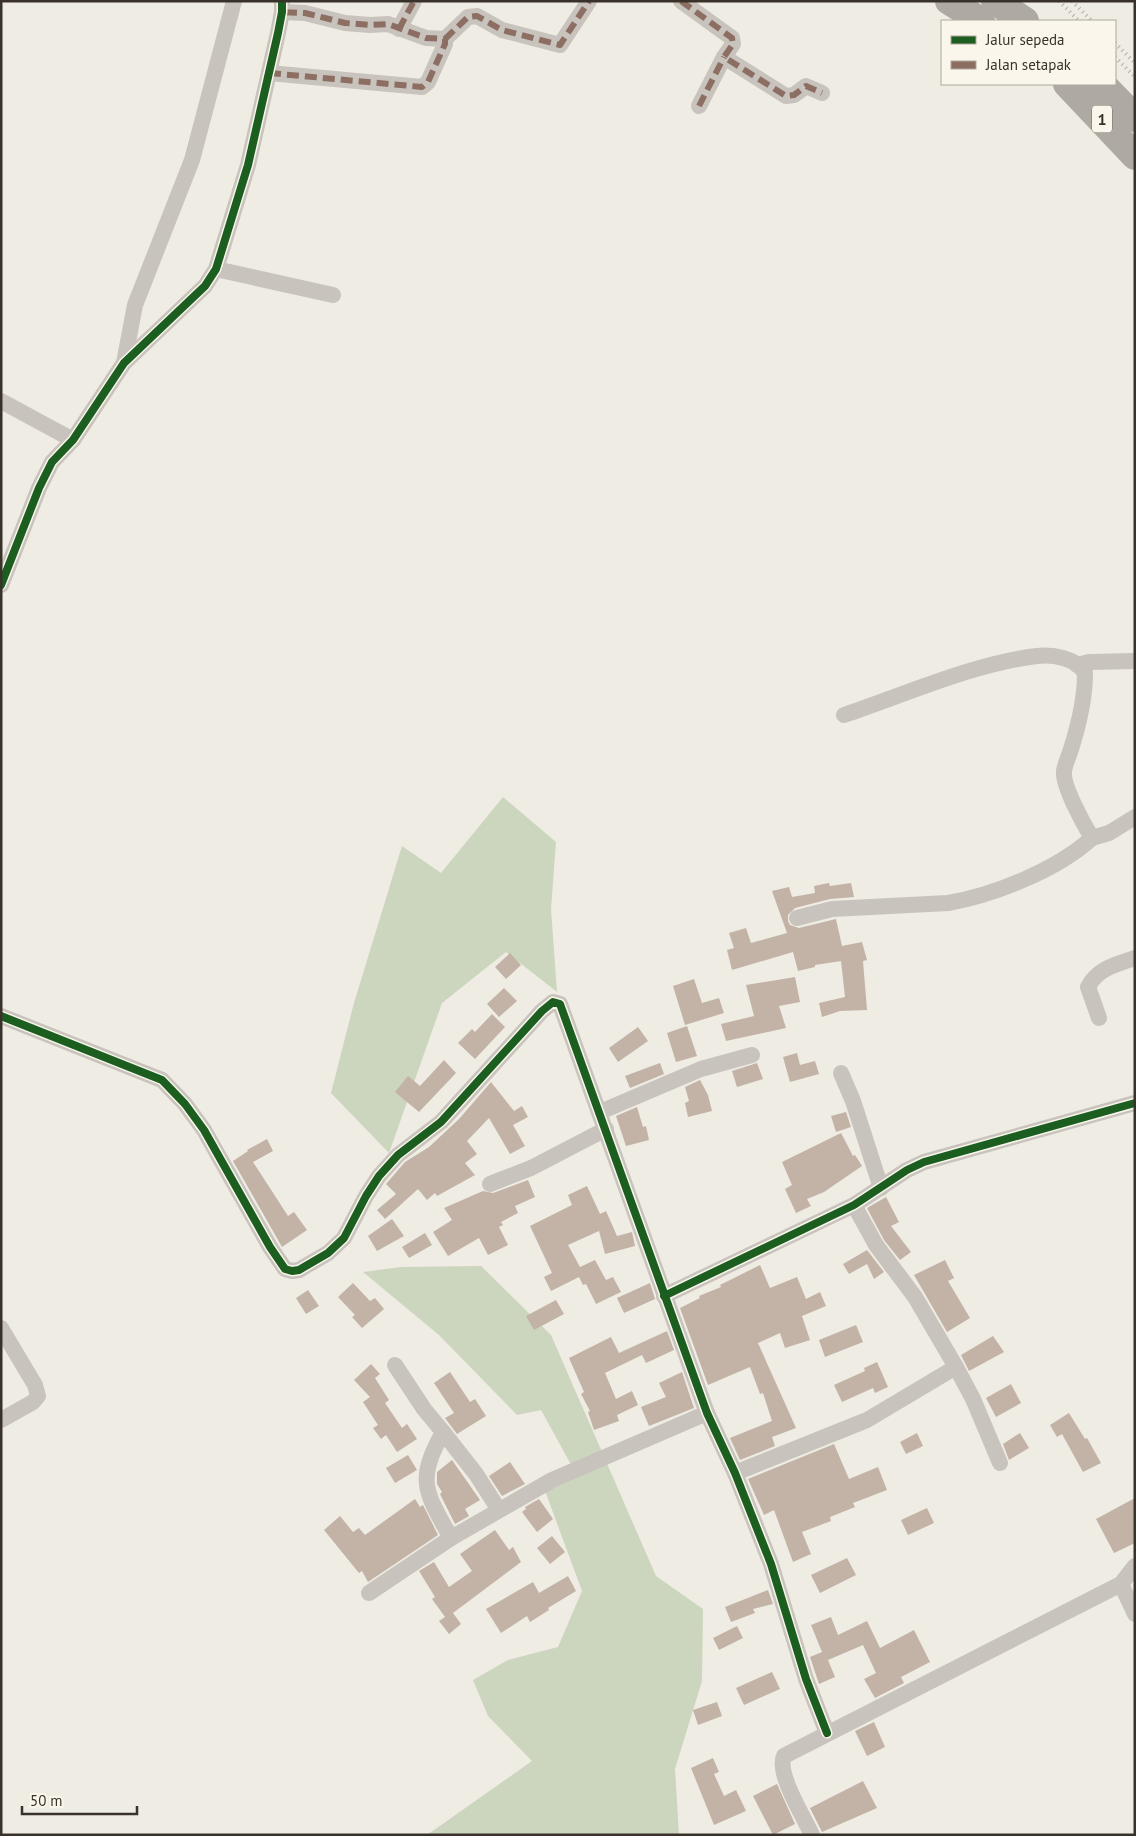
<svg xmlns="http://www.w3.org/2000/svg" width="1136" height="1836" font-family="'PT Sans',sans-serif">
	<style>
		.green { fill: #ccd5be }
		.building { fill: #c2b3a6 }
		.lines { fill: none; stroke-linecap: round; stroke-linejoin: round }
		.street { stroke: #c8c3bc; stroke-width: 16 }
		.highway { stroke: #aeaaa3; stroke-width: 28 }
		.rail { stroke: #b0aca6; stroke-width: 4; stroke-dasharray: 1 4; stroke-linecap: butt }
		.quiet { stroke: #8d6e63; stroke-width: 6; stroke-dasharray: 12 6; stroke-linecap: butt }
		.cycleway-casing { stroke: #faf6ec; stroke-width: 11 }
		.cycleway { stroke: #1b5e20; stroke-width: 8 }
		.labels { text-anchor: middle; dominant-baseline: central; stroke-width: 4.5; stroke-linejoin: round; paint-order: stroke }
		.shield { fill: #faf6ec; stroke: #736d64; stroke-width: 1 }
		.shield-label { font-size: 16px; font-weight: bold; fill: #39322a }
	</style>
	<rect width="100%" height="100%" fill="#efece4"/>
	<g class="green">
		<path d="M 503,797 L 556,842 L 551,909 L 557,992 L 506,952 L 442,1003 L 389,1153 L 331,1093 L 354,1003 L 402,846 L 441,873 Z"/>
		<path d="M 481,1266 L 551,1335 L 656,1576 L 703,1609 L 702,1681 L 675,1769 L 679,1835 L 427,1835 L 532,1761 L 488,1716 L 473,1680 L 508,1660 L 558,1647 L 582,1591 L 544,1488 L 574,1470 L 541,1410 L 517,1415 L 439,1335 L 363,1272 L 401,1267 Z"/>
	</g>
	<g class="building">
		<path d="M 829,883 L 830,886 L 851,883 L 854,897 L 830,899 L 795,908 L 788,915 L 788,921 L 790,925 L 799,928 L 836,919 L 842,946 L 862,942 L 867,960 L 863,961 L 867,1010 L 840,1011 L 822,1017 L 819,1003 L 845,997 L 841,961 L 815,965 L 815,967 L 798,971 L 793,952 L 732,970 L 727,950 L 734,948 L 729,933 L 746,928 L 751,943 L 787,933 L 772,891 L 789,887 L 792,897 L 815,893 L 814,886 Z"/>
		<path d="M 510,953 L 521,965 L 506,979 L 495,967 Z"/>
		<path d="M 795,977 L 800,1002 L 779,1006 L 786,1028 L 726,1041 L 721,1024 L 754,1016 L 746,985 Z"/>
		<path d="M 694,979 L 702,1003 L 719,998 L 724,1013 L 685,1025 L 673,986 Z"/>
		<path d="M 504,988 L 517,1001 L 499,1017 L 487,1004 Z"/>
		<path d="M 492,1014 L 505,1027 L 475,1059 L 458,1043 L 472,1029 L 475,1032 Z"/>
		<path d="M 687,1026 L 697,1056 L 676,1062 L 667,1033 Z"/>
		<path d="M 638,1027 L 648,1041 L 618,1062 L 609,1048 Z"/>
		<path d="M 797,1053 L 800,1065 L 815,1061 L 819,1074 L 790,1082 L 783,1057 Z"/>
		<path d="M 444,1060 L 456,1073 L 419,1112 L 395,1092 L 408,1076 L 420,1086 Z"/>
		<path d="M 660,1063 L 664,1074 L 630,1088 L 625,1076 Z"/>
		<path d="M 757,1063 L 763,1079 L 737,1087 L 732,1071 Z"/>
		<path d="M 700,1080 L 708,1095 L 712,1111 L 688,1117 L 685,1103 L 689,1101 L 685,1087 Z"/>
		<path d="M 491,1082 L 514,1111 L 522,1106 L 528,1117 L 513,1125 L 525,1146 L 510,1154 L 489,1118 L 467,1141 L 477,1154 L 465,1163 L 475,1175 L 437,1196 L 435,1193 L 427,1200 L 418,1189 L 385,1219 L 377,1210 L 396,1194 L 386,1184 L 405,1162 L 429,1147 L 459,1119 Z"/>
		<path d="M 637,1107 L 643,1127 L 646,1126 L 649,1140 L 626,1146 L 616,1116 Z"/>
		<path d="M 846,1112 L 851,1127 L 836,1132 L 831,1116 Z"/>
		<path d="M 841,1133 L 853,1156 L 855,1155 L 862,1166 L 824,1192 L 807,1199 L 811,1206 L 796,1213 L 785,1189 L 792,1185 L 782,1162 Z"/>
		<path d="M 267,1139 L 273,1151 L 253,1162 L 288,1216 L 294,1212 L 307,1230 L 282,1247 L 233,1161 L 248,1151 L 247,1150 Z"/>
		<path d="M 528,1180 L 535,1197 L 515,1206 L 518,1213 L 501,1222 L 503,1225 L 499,1227 L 508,1245 L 488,1255 L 479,1238 L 448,1256 L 433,1232 L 452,1220 L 444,1208 L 483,1191 L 493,1193 Z"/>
		<path d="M 587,1186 L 600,1214 L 606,1211 L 617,1236 L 632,1232 L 635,1246 L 605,1254 L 599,1231 L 568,1245 L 580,1267 L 595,1260 L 606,1280 L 613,1277 L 621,1292 L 596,1304 L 586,1284 L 583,1285 L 579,1277 L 551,1291 L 544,1277 L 552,1273 L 530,1226 L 572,1205 L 568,1195 Z"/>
		<path d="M 886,1197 L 899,1222 L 891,1226 L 911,1252 L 900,1260 L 884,1240 L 867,1208 Z"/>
		<path d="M 392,1219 L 404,1236 L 377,1251 L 368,1236 Z"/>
		<path d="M 425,1233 L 432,1245 L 409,1258 L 402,1247 Z"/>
		<path d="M 867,1250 L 884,1272 L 874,1279 L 867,1264 L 849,1274 L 843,1264 Z"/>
		<path d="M 945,1260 L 954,1278 L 948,1281 L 970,1318 L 947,1332 L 914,1275 Z"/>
		<path d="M 760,1265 L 770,1288 L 797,1277 L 806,1299 L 820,1292 L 826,1306 L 802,1316 L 810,1340 L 785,1348 L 780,1333 L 758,1343 L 796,1428 L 772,1437 L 775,1446 L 740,1460 L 730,1438 L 772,1421 L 763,1393 L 760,1394 L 750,1367 L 708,1385 L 680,1308 L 700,1298 L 699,1296 L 721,1287 L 720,1285 Z"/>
		<path d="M 353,1283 L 370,1301 L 375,1298 L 384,1309 L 362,1328 L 352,1317 L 355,1315 L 338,1297 Z"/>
		<path d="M 650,1283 L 655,1299 L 624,1313 L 617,1298 Z"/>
		<path d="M 308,1290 L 319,1306 L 306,1314 L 296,1298 Z"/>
		<path d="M 556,1300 L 564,1314 L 534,1330 L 526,1316 Z"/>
		<path d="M 856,1325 L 863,1342 L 825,1357 L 819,1340 Z"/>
		<path d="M 667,1331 L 674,1350 L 646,1363 L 642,1355 L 605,1373 L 616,1399 L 632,1391 L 638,1405 L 617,1415 L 619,1421 L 594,1430 L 588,1412 L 590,1411 L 581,1394 L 584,1392 L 569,1358 L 611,1337 L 619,1353 Z"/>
		<path d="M 993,1336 L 1004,1352 L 969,1371 L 961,1355 Z"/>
		<path d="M 877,1362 L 888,1387 L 875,1393 L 873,1388 L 842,1402 L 834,1385 L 865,1371 L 864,1368 Z"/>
		<path d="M 371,1364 L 380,1374 L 375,1378 L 389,1400 L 385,1403 L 402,1428 L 407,1424 L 417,1439 L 397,1452 L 386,1435 L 381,1439 L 373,1428 L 378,1425 L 363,1402 L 370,1397 L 354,1380 Z"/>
		<path d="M 450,1372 L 470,1402 L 475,1399 L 486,1416 L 457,1434 L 445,1418 L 454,1413 L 434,1383 Z"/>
		<path d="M 682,1372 L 694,1408 L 649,1426 L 641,1407 L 666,1397 L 659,1383 Z"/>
		<path d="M 1011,1384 L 1021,1403 L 996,1417 L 986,1398 Z"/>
		<path d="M 1069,1413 L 1085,1439 L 1087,1438 L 1101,1463 L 1083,1472 L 1062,1434 L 1057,1437 L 1050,1425 Z"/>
		<path d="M 917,1433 L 923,1446 L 906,1454 L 900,1442 Z"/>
		<path d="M 1020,1433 L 1029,1448 L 1009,1460 L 1003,1444 Z"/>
		<path d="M 834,1444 L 849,1479 L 878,1467 L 887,1490 L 853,1503 L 855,1507 L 830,1517 L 831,1521 L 802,1532 L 811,1554 L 793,1562 L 774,1510 L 764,1515 L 748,1479 Z"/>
		<path d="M 408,1455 L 417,1470 L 395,1483 L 386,1468 Z"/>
		<path d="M 452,1460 L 480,1500 L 465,1509 L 469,1516 L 455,1524 L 440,1494 L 442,1492 L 437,1484 L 437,1472 Z"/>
		<path d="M 510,1462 L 525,1484 L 502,1496 L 489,1476 Z"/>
		<path d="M 1135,1498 L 1135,1543 L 1114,1553 L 1096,1519 Z"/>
		<path d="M 415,1499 L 420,1507 L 423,1505 L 438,1535 L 368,1582 L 362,1571 L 359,1573 L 324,1530 L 340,1516 L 353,1532 L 359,1528 L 365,1535 Z"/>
		<path d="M 539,1499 L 553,1519 L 537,1532 L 522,1512 L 526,1509 L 525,1507 Z"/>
		<path d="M 927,1508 L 934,1523 L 908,1535 L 901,1520 Z"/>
		<path d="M 495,1530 L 509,1550 L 513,1547 L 521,1562 L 453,1613 L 461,1624 L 449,1634 L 439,1621 L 445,1617 L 432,1599 L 435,1597 L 419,1571 L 434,1562 L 449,1587 L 472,1571 L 460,1554 Z"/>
		<path d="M 552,1536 L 565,1552 L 550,1564 L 537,1548 Z"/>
		<path d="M 847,1558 L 856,1575 L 820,1593 L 811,1575 Z"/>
		<path d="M 568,1576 L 576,1591 L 548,1608 L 549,1610 L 530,1622 L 527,1616 L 501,1633 L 486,1609 L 533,1582 L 539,1593 Z"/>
		<path d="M 768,1590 L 773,1604 L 753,1609 L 755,1613 L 731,1622 L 725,1607 Z"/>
		<path d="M 831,1617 L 838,1635 L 867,1621 L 880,1648 L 914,1630 L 930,1662 L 901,1677 L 904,1683 L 875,1698 L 864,1679 L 876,1673 L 863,1645 L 828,1660 L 835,1677 L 819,1684 L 810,1657 L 822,1652 L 811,1625 Z"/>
		<path d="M 737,1626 L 743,1638 L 719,1650 L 713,1638 Z"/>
		<path d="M 772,1672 L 780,1689 L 744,1705 L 736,1688 Z"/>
		<path d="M 717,1702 L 722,1716 L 698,1725 L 693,1710 Z"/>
		<path d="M 874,1722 L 885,1747 L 867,1756 L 855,1731 Z"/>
		<path d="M 713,1758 L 719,1772 L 714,1774 L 724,1796 L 736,1790 L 746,1811 L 714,1825 L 691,1768 Z"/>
		<path d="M 863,1781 L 877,1808 L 822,1832 L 810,1808 Z"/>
		<path d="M 777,1784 L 795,1824 L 773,1835 L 753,1796 Z"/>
	</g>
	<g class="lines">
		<g class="street">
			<path d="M 681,1 L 732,38 L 733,44 L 724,57 L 786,96 L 794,95 L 806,86 L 822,93"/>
			<path d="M 399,29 L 414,1"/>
			<path d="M 445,39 L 468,17 L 477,16 L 502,30 L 560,45 L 589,1"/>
			<path d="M 269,73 L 422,87 L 428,82 L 445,44 L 445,39 L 426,38 L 388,24 L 370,25 L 345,23 L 305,13 L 282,12"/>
			<path d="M 699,106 L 724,57"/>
			<path d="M 216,269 L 333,295"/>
			<path d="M 124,363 L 135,305 L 192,160 L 234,1"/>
			<path d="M 1,401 L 73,440"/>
			<path d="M 1,585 L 39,488 L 52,462 L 73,440 L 124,363 L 205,286 L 216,269 L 248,165 L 278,33 L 282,12 L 282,1"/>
			<path d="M 1077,665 L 1089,662 L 1135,661"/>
			<path d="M 844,715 C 904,695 975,663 1037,656 C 1053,654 1076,658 1085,673 C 1085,699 1079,724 1071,749 C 1069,756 1065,764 1064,771 C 1062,785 1084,825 1092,838 L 1109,833 L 1135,817"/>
			<path d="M 797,918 L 832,909 L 948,903 C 994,895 1057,870 1092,838"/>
			<path d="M 1,1016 L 162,1080 L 185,1104 L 204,1130 L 270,1247 L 285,1269 L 292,1271 L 299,1270 L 328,1253 L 344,1238 L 366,1196 L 379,1176 L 398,1155 L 441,1122 L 542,1011 L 553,1002 L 560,1004 L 707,1413 L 735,1473 L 771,1564 L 806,1679 L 827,1733"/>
			<path d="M 1099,1018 L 1088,987 C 1097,969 1116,964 1135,958"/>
			<path d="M 841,1073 L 853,1101 L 881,1188"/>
			<path d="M 600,1112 L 701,1069 L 752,1055"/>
			<path d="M 490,1184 L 531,1168 L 606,1129"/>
			<path d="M 854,1205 L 876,1245 L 915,1297 L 956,1367 L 973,1399 L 1000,1463"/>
			<path d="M 664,1296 L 854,1205 L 907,1170 L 924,1162 L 1135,1103"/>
			<path d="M 1,1328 L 35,1385 L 38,1396 L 33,1402 L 1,1420"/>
			<path d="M 395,1365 L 424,1409 L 443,1432 C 416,1481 425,1491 451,1538"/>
			<path d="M 443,1432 L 476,1474 L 499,1510"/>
			<path d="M 735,1473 L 867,1420 L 956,1367"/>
			<path d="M 1121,1584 L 1135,1614"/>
			<path d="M 369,1593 L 451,1538 L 552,1480 L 707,1413"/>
			<path d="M 812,1835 C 804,1817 776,1773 784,1756 L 1121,1584 L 1135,1566"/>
		</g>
		<g class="highway">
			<path d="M 949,1 L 981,21"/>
			<path d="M 995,1 L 1025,21"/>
			<path d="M 1067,84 L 1135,156"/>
			<path d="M 1102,84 L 1135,118"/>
		</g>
		<g class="rail">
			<path d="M 1059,1 L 1079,21"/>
			<path d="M 1072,1 L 1092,21"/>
			<path d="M 1115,43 L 1135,63"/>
			<path d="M 1115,57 L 1135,77"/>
		</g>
		<g class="quiet">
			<path d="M 681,1 L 732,38 L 733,44 L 724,57 L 786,96 L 794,95 L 806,86 L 822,93"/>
			<path d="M 399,29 L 414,1"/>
			<path d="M 445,39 L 468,17 L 477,16 L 502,30 L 560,45 L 589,1"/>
			<path d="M 269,73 L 422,87 L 428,82 L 445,44 L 445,39 L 426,38 L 388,24 L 370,25 L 345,23 L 305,13 L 282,12"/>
			<path d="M 699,106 L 724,57"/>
		</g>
		<defs>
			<g id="cycleway">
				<path d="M 1,585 L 39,488 L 52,462 L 73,440 L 124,363 L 205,286 L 216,269 L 248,165 L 278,33 L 282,12 L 282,1"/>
				<path d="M 1,1016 L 162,1080 L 185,1104 L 204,1130 L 270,1247 L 285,1269 L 292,1271 L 299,1270 L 328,1253 L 344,1238 L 366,1196 L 379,1176 L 398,1155 L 441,1122 L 542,1011 L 553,1002 L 560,1004 L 707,1413 L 735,1473 L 771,1564 L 806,1679 L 827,1733"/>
				<path d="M 664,1296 L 854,1205 L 907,1170 L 924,1162 L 1135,1103"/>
			</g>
		</defs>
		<use href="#cycleway" class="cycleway-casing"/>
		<use href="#cycleway" class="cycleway"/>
	</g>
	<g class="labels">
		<rect class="shield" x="1092" y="105.5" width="20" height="27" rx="4"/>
		<g class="shield-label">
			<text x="1102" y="119">1</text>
		</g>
	</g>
	<rect width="1136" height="1836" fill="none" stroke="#39322a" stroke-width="5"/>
	<rect x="941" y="20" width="175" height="65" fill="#faf6ec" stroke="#ada89e"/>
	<rect x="951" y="36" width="25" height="8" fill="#1b5e20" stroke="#ada89e"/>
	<text x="986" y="45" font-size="15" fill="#39322a">Jalur sepeda</text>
	<rect x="951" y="61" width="25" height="8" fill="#8d6e63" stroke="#ada89e"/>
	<text x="986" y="70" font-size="15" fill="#39322a">Jalan setapak</text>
	<path d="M22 1806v8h115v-8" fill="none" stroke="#39322a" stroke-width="2.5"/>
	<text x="30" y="1806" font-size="15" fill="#39322a" stroke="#faf6ec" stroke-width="4" paint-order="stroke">50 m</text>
</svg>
